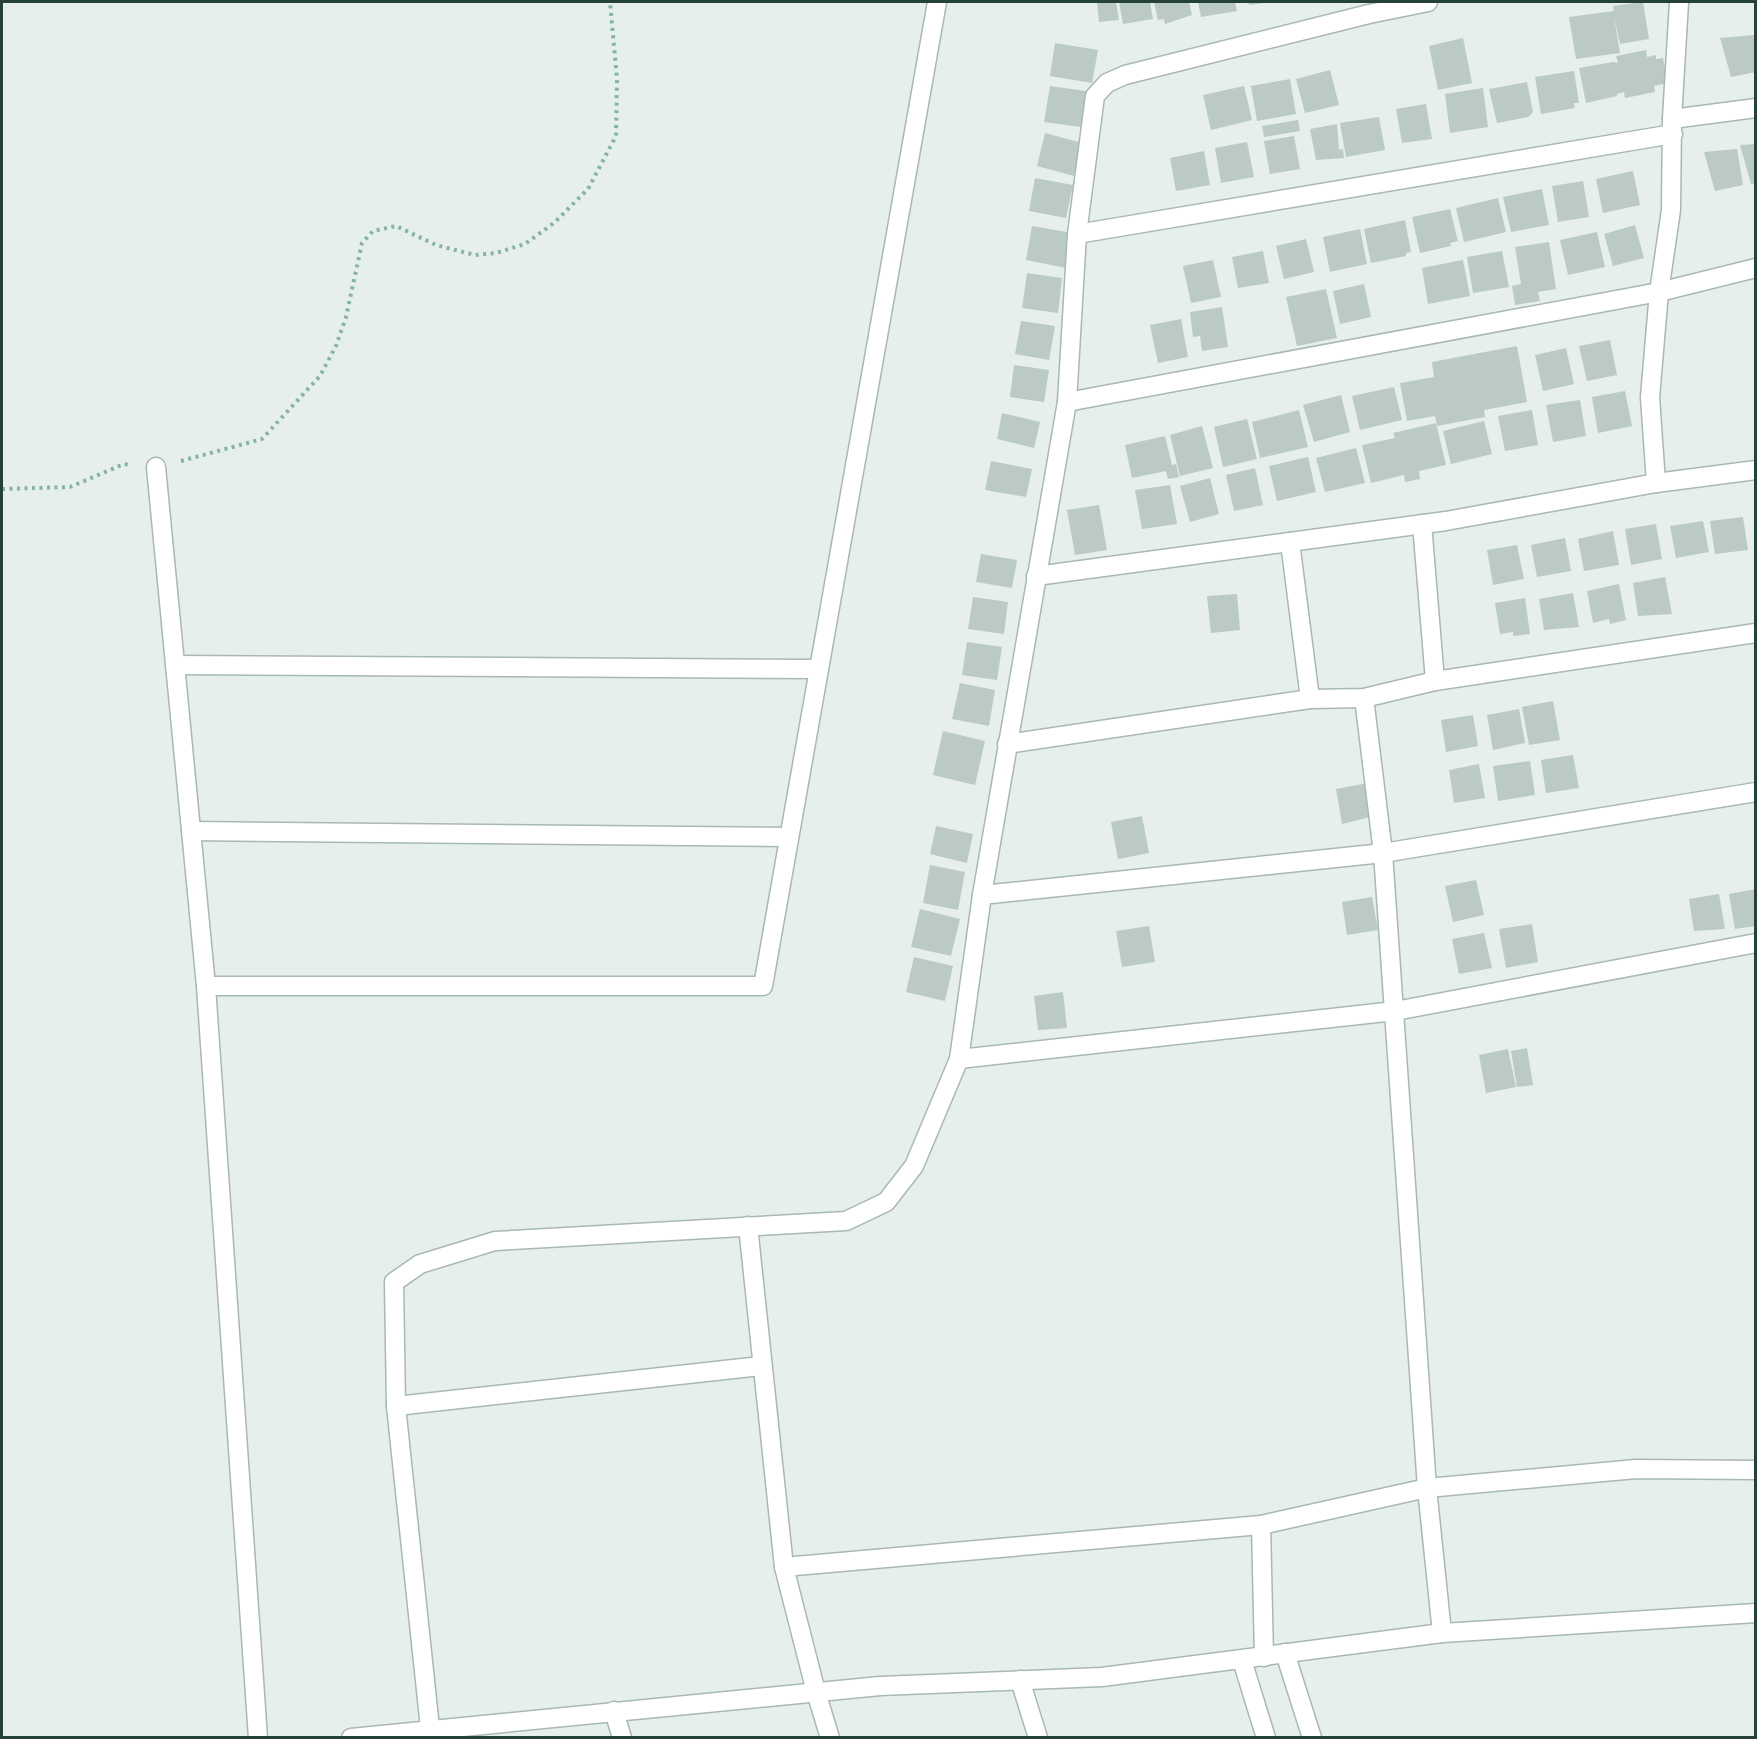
<svg xmlns="http://www.w3.org/2000/svg" width="1757" height="1739" font-family="Ubuntu,sans-serif">
	<style>
		.building { fill: #bbcac4 }
		.lines { fill: none; stroke-linecap: round; stroke-linejoin: round }
		.minor-casing { stroke: #a8b8b2; stroke-width: 21 }
		.path { stroke: #86b3a5; stroke-width: 4; stroke-dasharray: 3 4.5; stroke-linecap: butt }
		.minor { stroke: #fff; stroke-width: 18 }
	</style>
	<rect width="100%" height="100%" fill="#e6efeb"/>
	<g class="building">
		<path d="M 1116,2 L 1119,20 L 1099,22 L 1097,3 Z"/>
		<path d="M 1119,2 L 1150,2 L 1153,19 L 1123,24 Z"/>
		<path d="M 1154,2 L 1189,2 L 1192,15 L 1165,24 L 1164,19 L 1158,20 Z"/>
		<path d="M 1198,2 L 1235,2 L 1237,11 L 1201,17 Z"/>
		<path d="M 1248,2 L 1264,2 L 1264,3 L 1249,5 Z"/>
		<path d="M 1643,2 L 1649,39 L 1620,44 L 1614,16 L 1620,53 L 1576,59 L 1569,17 L 1614,11 L 1613,6 Z"/>
		<path d="M 1754,35 L 1756,72 L 1731,77 L 1720,38 Z"/>
		<path d="M 1463,38 L 1472,83 L 1438,90 L 1429,46 Z"/>
		<path d="M 1055,43 L 1098,50 L 1092,83 L 1050,76 Z"/>
		<path d="M 1646,50 L 1647,57 L 1656,55 L 1656,59 L 1663,58 L 1668,83 L 1654,86 L 1655,92 L 1625,98 L 1624,92 L 1617,94 L 1617,96 L 1586,103 L 1579,68 L 1613,62 L 1618,63 L 1616,56 Z"/>
		<path d="M 1330,70 L 1339,105 L 1305,113 L 1296,79 Z"/>
		<path d="M 1574,71 L 1579,103 L 1574,103 L 1575,108 L 1541,114 L 1535,77 Z"/>
		<path d="M 1290,79 L 1296,114 L 1257,121 L 1251,86 Z"/>
		<path d="M 1527,82 L 1533,112 L 1528,117 L 1497,123 L 1489,89 Z"/>
		<path d="M 1050,86 L 1086,91 L 1081,127 L 1044,122 Z"/>
		<path d="M 1244,86 L 1252,120 L 1211,130 L 1203,95 Z"/>
		<path d="M 1483,88 L 1488,127 L 1450,133 L 1445,94 Z"/>
		<path d="M 1426,104 L 1432,139 L 1402,143 L 1396,109 Z"/>
		<path d="M 1379,117 L 1385,150 L 1346,157 L 1340,123 Z"/>
		<path d="M 1298,120 L 1300,131 L 1264,137 L 1262,126 Z"/>
		<path d="M 1337,124 L 1339,150 L 1343,149 L 1344,158 L 1316,160 L 1310,129 Z"/>
		<path d="M 1045,133 L 1082,143 L 1074,176 L 1037,166 Z"/>
		<path d="M 1294,136 L 1300,169 L 1270,174 L 1264,141 Z"/>
		<path d="M 1247,142 L 1254,177 L 1221,183 L 1215,148 Z"/>
		<path d="M 1756,144 L 1756,183 L 1751,184 L 1740,145 Z"/>
		<path d="M 1737,149 L 1743,185 L 1715,191 L 1704,152 Z"/>
		<path d="M 1204,151 L 1210,185 L 1176,191 L 1170,158 Z"/>
		<path d="M 1633,171 L 1640,205 L 1603,213 L 1596,179 Z"/>
		<path d="M 1035,178 L 1073,185 L 1066,218 L 1029,211 Z"/>
		<path d="M 1583,181 L 1589,217 L 1558,222 L 1552,186 Z"/>
		<path d="M 1542,189 L 1549,225 L 1511,232 L 1503,197 Z"/>
		<path d="M 1498,198 L 1506,232 L 1464,242 L 1456,208 Z"/>
		<path d="M 1450,209 L 1458,241 L 1450,243 L 1451,246 L 1420,253 L 1412,217 Z"/>
		<path d="M 1405,220 L 1411,252 L 1406,253 L 1406,256 L 1371,263 L 1364,229 Z"/>
		<path d="M 1635,225 L 1644,258 L 1613,266 L 1604,234 Z"/>
		<path d="M 1032,226 L 1072,233 L 1066,268 L 1026,260 Z"/>
		<path d="M 1360,229 L 1367,264 L 1330,272 L 1323,237 Z"/>
		<path d="M 1597,232 L 1605,267 L 1568,275 L 1560,240 Z"/>
		<path d="M 1306,239 L 1314,272 L 1284,279 L 1276,246 Z"/>
		<path d="M 1549,242 L 1556,289 L 1538,292 L 1540,301 L 1515,305 L 1512,286 L 1521,284 L 1515,247 Z"/>
		<path d="M 1263,251 L 1269,283 L 1238,288 L 1232,257 Z"/>
		<path d="M 1502,251 L 1509,287 L 1473,293 L 1467,257 Z"/>
		<path d="M 1213,260 L 1221,297 L 1191,303 L 1183,266 Z"/>
		<path d="M 1463,260 L 1470,296 L 1428,304 L 1422,268 Z"/>
		<path d="M 1027,273 L 1062,278 L 1058,313 L 1022,308 Z"/>
		<path d="M 1364,284 L 1371,317 L 1340,324 L 1333,291 Z"/>
		<path d="M 1326,289 L 1337,338 L 1297,346 L 1286,297 Z"/>
		<path d="M 1222,307 L 1228,347 L 1202,351 L 1200,336 L 1193,337 L 1190,312 Z"/>
		<path d="M 1181,319 L 1188,357 L 1158,363 L 1150,325 Z"/>
		<path d="M 1021,321 L 1055,326 L 1049,360 L 1015,354 Z"/>
		<path d="M 1610,340 L 1617,375 L 1587,381 L 1579,346 Z"/>
		<path d="M 1517,346 L 1527,402 L 1484,410 L 1485,417 L 1437,426 L 1435,416 L 1407,421 L 1400,383 L 1434,377 L 1432,362 Z"/>
		<path d="M 1566,348 L 1574,384 L 1543,391 L 1535,355 Z"/>
		<path d="M 1014,365 L 1049,370 L 1044,402 L 1010,397 Z"/>
		<path d="M 1394,387 L 1402,420 L 1360,430 L 1352,396 Z"/>
		<path d="M 1625,391 L 1632,426 L 1598,433 L 1592,397 Z"/>
		<path d="M 1341,395 L 1350,432 L 1314,442 L 1303,405 Z"/>
		<path d="M 1580,400 L 1586,436 L 1553,442 L 1546,405 Z"/>
		<path d="M 1299,410 L 1308,447 L 1260,458 L 1252,422 Z"/>
		<path d="M 1532,410 L 1538,445 L 1505,451 L 1498,416 Z"/>
		<path d="M 1002,413 L 1040,422 L 1034,448 L 997,439 Z"/>
		<path d="M 1247,419 L 1257,459 L 1223,467 L 1214,427 Z"/>
		<path d="M 1484,421 L 1492,454 L 1451,464 L 1443,431 Z"/>
		<path d="M 1436,423 L 1446,465 L 1419,471 L 1420,479 L 1405,482 L 1404,475 L 1371,483 L 1362,445 L 1395,438 L 1393,433 Z"/>
		<path d="M 1202,426 L 1213,468 L 1180,476 L 1170,435 Z"/>
		<path d="M 1165,436 L 1172,465 L 1176,464 L 1179,477 L 1168,479 L 1166,471 L 1132,478 L 1125,445 Z"/>
		<path d="M 1356,448 L 1365,483 L 1325,492 L 1316,458 Z"/>
		<path d="M 1308,457 L 1316,492 L 1277,501 L 1269,466 Z"/>
		<path d="M 991,461 L 1032,469 L 1026,497 L 985,490 Z"/>
		<path d="M 1255,468 L 1263,505 L 1234,511 L 1226,475 Z"/>
		<path d="M 1210,478 L 1219,514 L 1190,522 L 1180,486 Z"/>
		<path d="M 1170,485 L 1177,524 L 1142,529 L 1135,490 Z"/>
		<path d="M 1099,505 L 1107,550 L 1075,555 L 1067,510 Z"/>
		<path d="M 1743,517 L 1748,550 L 1715,554 L 1710,521 Z"/>
		<path d="M 1703,521 L 1709,552 L 1676,558 L 1670,526 Z"/>
		<path d="M 1656,524 L 1662,559 L 1631,565 L 1625,529 Z"/>
		<path d="M 1613,531 L 1619,565 L 1584,571 L 1578,539 Z"/>
		<path d="M 1565,538 L 1571,571 L 1537,577 L 1531,545 Z"/>
		<path d="M 1517,545 L 1524,579 L 1493,585 L 1487,550 Z"/>
		<path d="M 981,554 L 1017,560 L 1012,588 L 976,582 Z"/>
		<path d="M 1665,577 L 1672,614 L 1638,616 L 1633,583 Z"/>
		<path d="M 1619,584 L 1626,620 L 1610,624 L 1609,619 L 1593,623 L 1587,591 Z"/>
		<path d="M 1573,593 L 1579,627 L 1544,630 L 1539,599 Z"/>
		<path d="M 1237,594 L 1240,630 L 1211,633 L 1207,596 Z"/>
		<path d="M 973,597 L 1008,602 L 1004,634 L 968,629 Z"/>
		<path d="M 1525,598 L 1530,634 L 1513,636 L 1513,632 L 1500,634 L 1495,603 Z"/>
		<path d="M 967,642 L 1002,647 L 997,680 L 962,675 Z"/>
		<path d="M 960,683 L 995,690 L 989,726 L 952,719 Z"/>
		<path d="M 1553,701 L 1560,740 L 1529,745 L 1522,707 Z"/>
		<path d="M 1519,709 L 1525,743 L 1493,750 L 1487,715 Z"/>
		<path d="M 1473,715 L 1478,746 L 1446,752 L 1441,720 Z"/>
		<path d="M 943,731 L 985,741 L 975,785 L 933,775 Z"/>
		<path d="M 1573,755 L 1579,788 L 1546,793 L 1541,760 Z"/>
		<path d="M 1530,761 L 1535,795 L 1498,801 L 1493,766 Z"/>
		<path d="M 1479,764 L 1485,798 L 1454,803 L 1449,770 Z"/>
		<path d="M 1368,783 L 1374,816 L 1342,824 L 1336,789 Z"/>
		<path d="M 1142,816 L 1149,853 L 1118,859 L 1111,822 Z"/>
		<path d="M 936,826 L 973,834 L 967,863 L 930,854 Z"/>
		<path d="M 930,865 L 965,872 L 958,910 L 923,903 Z"/>
		<path d="M 1476,880 L 1484,915 L 1453,922 L 1445,886 Z"/>
		<path d="M 1756,889 L 1756,926 L 1735,929 L 1729,894 Z"/>
		<path d="M 1719,894 L 1725,929 L 1694,931 L 1689,899 Z"/>
		<path d="M 1372,897 L 1378,930 L 1347,935 L 1342,902 Z"/>
		<path d="M 920,909 L 960,919 L 951,956 L 911,947 Z"/>
		<path d="M 1532,924 L 1538,962 L 1506,968 L 1499,929 Z"/>
		<path d="M 1149,926 L 1155,962 L 1122,967 L 1116,931 Z"/>
		<path d="M 1484,933 L 1492,968 L 1459,974 L 1452,939 Z"/>
		<path d="M 914,957 L 953,966 L 945,1001 L 906,992 Z"/>
		<path d="M 1063,992 L 1067,1028 L 1038,1030 L 1034,996 Z"/>
		<path d="M 1527,1048 L 1533,1085 L 1517,1087 L 1511,1051 Z"/>
		<path d="M 1508,1049 L 1516,1087 L 1486,1093 L 1479,1055 Z"/>
	</g>
	<g class="lines">
		<defs>
			<g id="minor">
				<path d="M 1672,119 L 1756,108"/>
				<path d="M 1077,234 L 1673,134"/>
				<path d="M 1067,402 L 1659,292 L 1756,268"/>
				<path d="M 156,467 L 206,986 L 258,1738"/>
				<path d="M 1656,483 L 1650,397 L 1659,292 L 1671,210 L 1672,119 L 1679,2"/>
				<path d="M 1422,524 L 1435,681"/>
				<path d="M 1290,542 L 1310,699"/>
				<path d="M 1036,576 L 1446,521 L 1656,483 L 1756,470"/>
				<path d="M 175,665 L 819,669"/>
				<path d="M 1364,698 L 1383,853 L 1427,1488 L 1442,1633"/>
				<path d="M 1007,744 L 1310,699 L 1364,698 L 1435,681 L 1756,633"/>
				<path d="M 191,831 L 789,837"/>
				<path d="M 982,895 L 1383,853 L 1756,792"/>
				<path d="M 206,986 L 763,986 L 937,2"/>
				<path d="M 959,1059 L 1395,1011 L 1756,943"/>
				<path d="M 748,1226 L 784,1567"/>
				<path d="M 396,1406 L 761,1366"/>
				<path d="M 1261,1525 L 1264,1657"/>
				<path d="M 1285,1653 L 1312,1738"/>
				<path d="M 1242,1660 L 1266,1738"/>
				<path d="M 1020,1680 L 1038,1738"/>
				<path d="M 614,1711 L 622,1738"/>
				<path d="M 430,1728 L 396,1406 L 394,1282 L 420,1264 L 495,1241 L 846,1221 L 886,1202 L 914,1166 L 959,1059 L 982,895 L 1067,402 L 1077,234 L 1095,96 L 1107,83 L 1125,75 L 1369,14 L 1428,2"/>
				<path d="M 351,1738 L 880,1686 L 1102,1677 L 1442,1633 L 1756,1613"/>
				<path d="M 830,1738 L 816,1692 L 784,1567 L 1261,1525 L 1427,1488 L 1636,1469 L 1756,1470"/>
			</g>
		</defs>
		<use href="#minor" class="minor-casing"/>
		<g class="path">
			<path d="M 181,461 L 262,439 L 320,376 L 336,346 L 346,317 L 362,243 L 373,231 L 396,226 L 436,245 L 475,255 L 496,253 L 525,244 L 554,223 L 588,189 L 616,136 L 617,79 L 610,2"/>
			<path d="M 2,489 L 70,487 L 124,464 L 130,465"/>
		</g>
		<use href="#minor" class="minor"/>
	</g>
	<rect width="1757" height="1739" fill="none" stroke="#24423a" stroke-width="6"/>
</svg>
